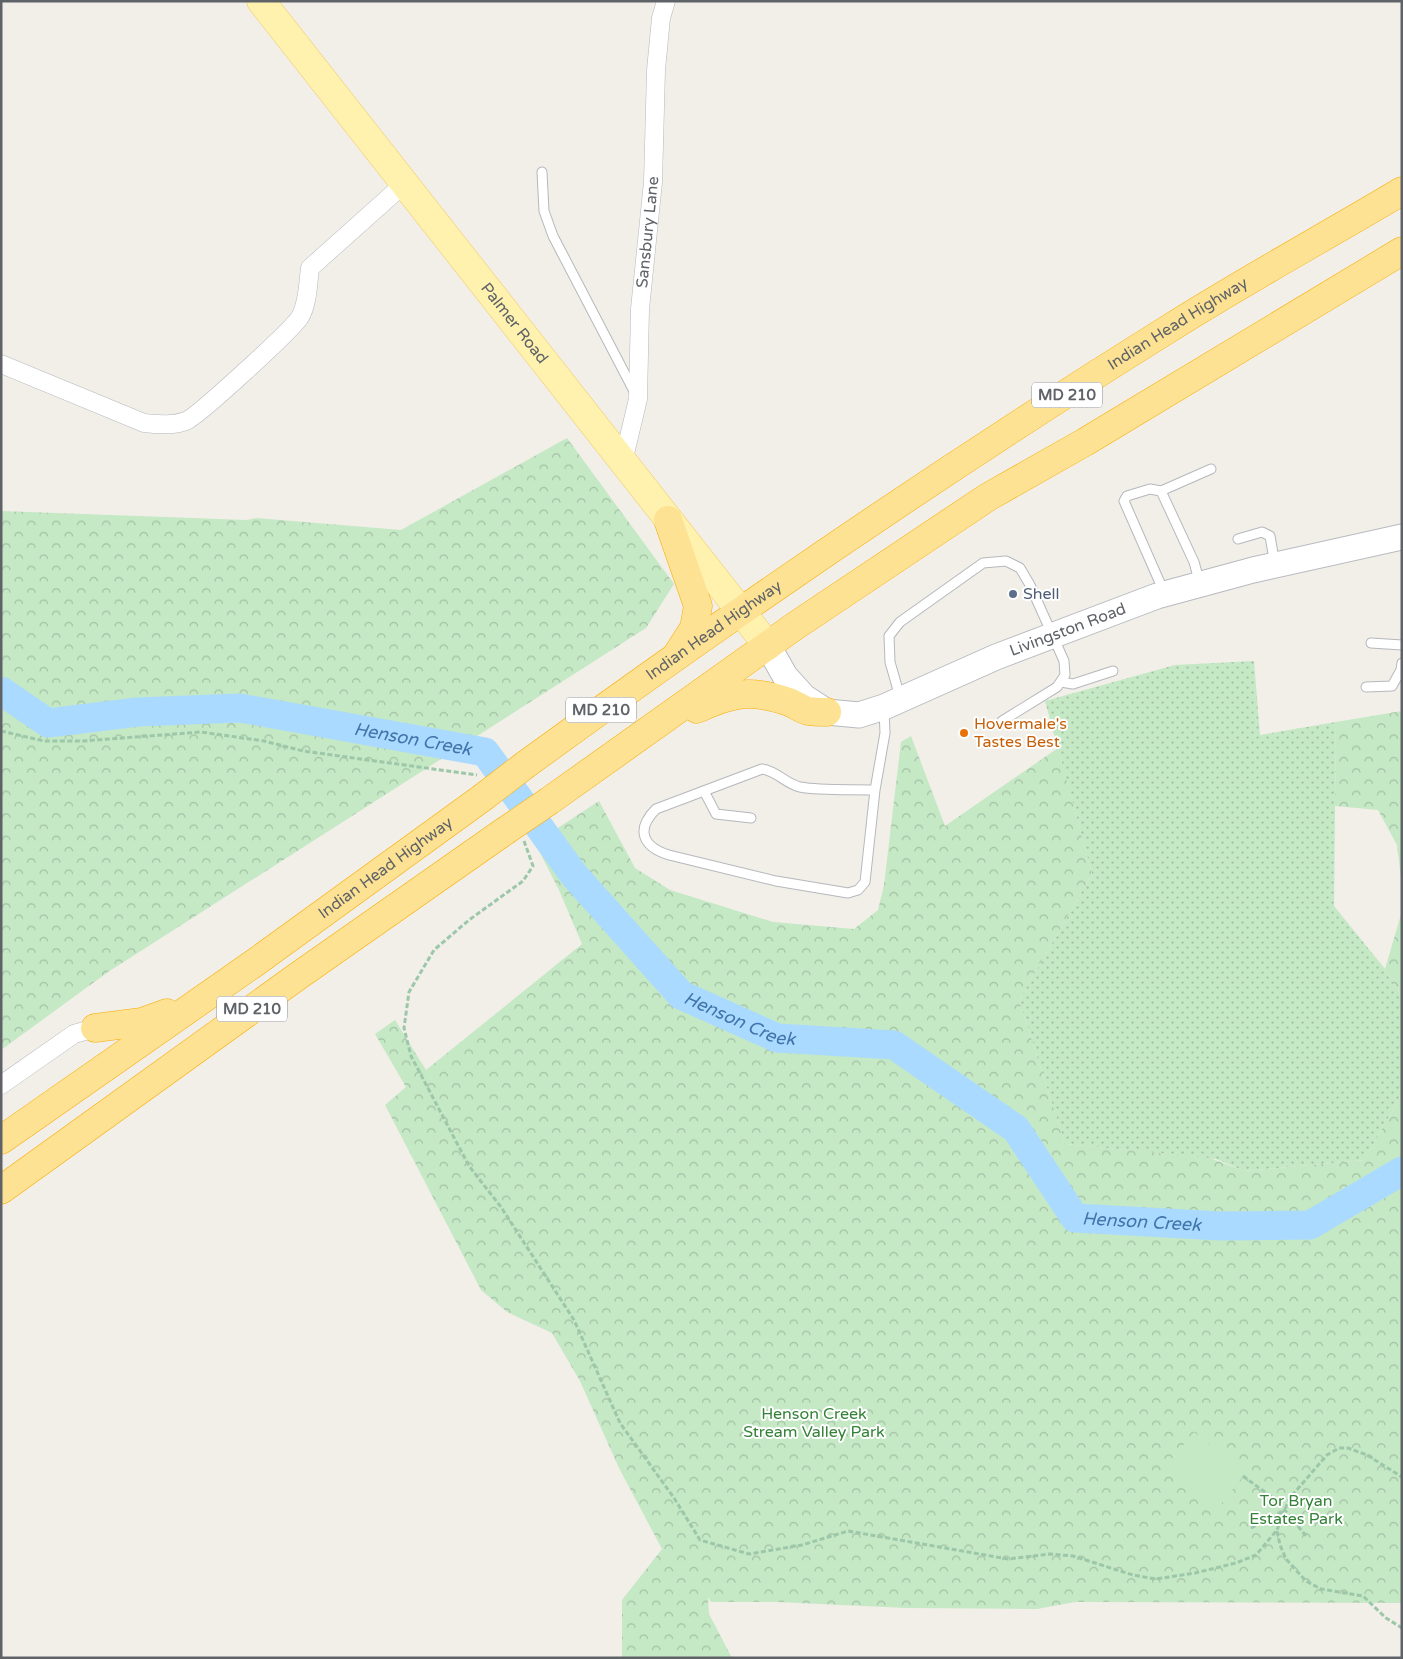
<svg xmlns="http://www.w3.org/2000/svg" width="1403" height="1659" font-family="'Varela Round',sans-serif">
	<style>
		.grass { fill: url(#grass-dots) }
		.forest { fill: url(#forest-crowns) }
		.garden { fill: #c5e8c5 }
		.lines { fill: none; stroke-linecap: round; stroke-linejoin: round }
		.river { stroke: #aadaff; stroke-width: 29 }
		.lane-casing { stroke: #b5b8bc; stroke-width: 11 }
		.street-casing { stroke: #b5b8bc; stroke-width: 19 }
		.secondary-casing { stroke: #b6babf; stroke-width: 27 }
		.primary-casing { stroke: #f2c960; stroke-width: 29 }
		.highway-casing { stroke: #f9ab00; stroke-width: 29 }
		.path { stroke: #9cc7a9; stroke-width: 3; stroke-dasharray: 5 2.5; stroke-linecap: butt }
		.lane { stroke: #fff; stroke-width: 9 }
		.street { stroke: #fff; stroke-width: 18 }
		.secondary { stroke: #fff; stroke-width: 25 }
		.primary { stroke: #fff2af; stroke-width: 28 }
		.highway { stroke: #fde293; stroke-width: 28 }
		.highway-bridge-casing { stroke: #f9ab00; stroke-width: 29; stroke-linecap: butt }
		.highway-bridge { stroke: #fde293; stroke-width: 28 }
		.service-dot { fill: #5c6f8a; stroke: #fff; stroke-width: 2 }
		.food-dot { fill: #e8710a; stroke: #fff; stroke-width: 2 }
		.labels { text-anchor: middle; dominant-baseline: central; stroke-width: 4; stroke-linejoin: round; paint-order: stroke }
		.shield { fill: #fff; stroke: #8f9295; stroke-width: 1 }
		.shield-label { font-size: 15px; font-weight: bold; fill: #5f6368 }
		.street-label { font-size: 16px; fill: #5f6368; stroke: #fff }
		.service-label { font-size: 16px; fill: #4e5e75; stroke: #fff; text-anchor: start }
		.food-label { font-size: 16px; fill: #c56008; stroke: #fff; text-anchor: start }
		.park-label { font-size: 16px; fill: #348238; stroke: #fff }
		.water-label { font-size: 18px; font-style: italic; fill: #4174aa; stroke: #fff }
	</style>
	<defs>
		<pattern id="grass-dots" width="8" height="8" patternUnits="userSpaceOnUse" patternTransform="scale(1.25)"><rect width="8" height="8" fill="#c5e8c5"/><path d="M2 2h.1M6 6h.1" fill="none" stroke="#a3c0a4" stroke-width="1.8" stroke-linecap="round"/></pattern>
		<pattern id="forest-crowns" width="20" height="18" patternUnits="userSpaceOnUse" patternTransform="scale(1.25)"><rect width="20" height="18" fill="#c5e8c5"/><path d="M2 6a3 3 0 1 1 6 0M12 15a3 3 0 1 1 6 0" fill="none" stroke="#a3c0a4"/></pattern>
	</defs>
	<rect width="100%" height="100%" fill="#f1efe8"/>
	<path class="grass" d="M 1254,661 L 1260,735 L 1336,722 L 1334,906 L 1385,969 L 1402,997 L 1402,1093 L 1365,1160 L 1244,1171 L 1216,1159 L 1065,1144 L 1019,1000 L 1092,874 L 1045,701 L 1175,665 Z"/>
	<g class="forest">
		<path d="M 567,438 L 674,584 L 646,628 L 108,972 L 1,1050 L 1,511 L 247,520 L 256,518 L 401,530 Z"/>
		<path d="M 1402,711 L 1402,886 L 1397,845 L 1378,810 L 1335,806 L 1336,722 Z"/>
		<path d="M 911,736 L 945,826 L 1058,748 L 1092,874 L 1019,1000 L 1065,1144 L 1210,1158 L 1244,1171 L 1365,1160 L 1402,1093 L 1402,1603 L 1075,1602 L 1037,1609 L 906,1608 L 778,1602 L 711,1602 L 708,1597 L 709,1614 L 732,1658 L 622,1658 L 622,1600 L 662,1549 L 619,1468 L 580,1381 L 552,1333 L 507,1312 L 481,1290 L 385,1105 L 406,1087 L 375,1034 L 395,1020 L 426,1070 L 582,944 L 559,890 L 535,843 L 599,801 L 635,868 L 670,890 L 773,922 L 854,929 L 878,910 L 884,885 L 901,742 Z"/>
		<path d="M 1402,911 L 1402,997 L 1385,969 Z"/>
	</g>
	<path class="garden" d="M 1194,1432 L 1245,1474 L 1217,1509 L 1165,1467 Z"/>
	<g class="lines">
		<path class="river" id="s1" d="M 1,691 L 48,723 L 138,712 L 240,708 L 485,752 L 574,875 L 681,995 L 777,1038 L 894,1045 L 1016,1129 L 1075,1218 L 1220,1226 L 1310,1225 L 1402,1171"/>
		<defs>
			<g id="lane">
				<path d="M 542,172 L 544,211 L 553,236 L 636,395"/>
				<path d="M 1161,491 L 1211,469"/>
				<path d="M 1238,539 L 1262,532 L 1270,536 L 1275,565"/>
				<path d="M 1164,592 L 1124,501 L 1127,496 L 1150,489 L 1161,491 L 1194,562 L 1200,584"/>
				<path d="M 1371,643 L 1402,645"/>
				<path d="M 1061,682 L 1073,684 L 1113,671"/>
				<path d="M 1366,687 L 1392,686 L 1401,670 L 1402,663"/>
				<path d="M 900,697 L 890,662 L 889,636 L 900,622 L 983,563 L 1006,561 L 1020,568 L 1030,585 L 1064,661 L 1065,675 L 1057,687 L 1002,721"/>
				<path d="M 875,790 C 852,789 822,791 800,787 C 786,784 777,771 762,769 L 656,809 C 635,830 643,847 669,855 L 776,881 L 848,893 L 858,890 L 865,882 L 875,790 L 885,733 L 884,710"/>
				<path d="M 704,791 L 716,814 L 751,818"/>
			</g>
			<g id="street">
				<path d="M 1,364 L 144,423 C 158,424 172,426 186,421 C 198,416 293,329 300,317 C 308,304 308,283 310,268 L 404,184"/>
				<path id="s2" d="M 623,462 L 638,399 L 640,309 L 653,182 L 656,70 L 661,18 L 666,1"/>
				<path d="M 1,1085 L 74,1034 L 95,1028"/>
			</g>
			<g id="secondary">
				<path id="s3" d="M 768,646 L 785,676 L 804,697 L 827,712 L 859,715 L 884,707 L 996,657 L 1157,596 L 1253,570 L 1402,537"/>
			</g>
			<g id="primary">
				<path id="s4" d="M 261,1 L 768,646"/>
			</g>
			<g id="highway">
				<path d="M 668,520 L 698,606 L 694,628 L 678,653"/>
				<path d="M 697,709 C 731,693 750,689 786,701 C 794,703 800,709 808,711 C 814,712 821,712 827,712"/>
				<path id="s5" d="M 525,765 C 735,612 950,465 1170,328 C 1246,280 1325,237 1402,191"/>
				<path d="M 549,801 L 795,626 L 988,497 L 1085,442 L 1402,251"/>
				<path d="M 95,1028 L 142,1022 L 167,1013"/>
				<path id="s6" d="M 1,1140 L 253,964 L 482,798"/>
				<path d="M 1,1190 L 298,976 L 505,831"/>
			</g>
		</defs>
		<use href="#lane" class="lane-casing"/>
		<use href="#street" class="street-casing"/>
		<use href="#secondary" class="secondary-casing"/>
		<use href="#primary" class="primary-casing"/>
		<use href="#highway" class="highway-casing"/>
		<g class="path">
			<path d="M 1,731 L 44,741 L 83,741 L 201,732 L 264,741 L 303,751 L 477,775"/>
			<path d="M 524,841 L 533,866 L 523,881 L 469,920 L 434,950 L 409,992 L 404,1028 L 411,1056 L 469,1166 L 501,1207 L 574,1320 L 620,1423 L 674,1498 L 700,1540 L 749,1554 L 802,1545 L 848,1531 L 1008,1559 L 1050,1554 L 1073,1556 L 1133,1575 L 1156,1579 L 1195,1573 L 1236,1563 L 1256,1555 L 1277,1530 L 1289,1499 L 1327,1455 L 1339,1448 L 1348,1448 L 1367,1455 L 1402,1477"/>
			<path d="M 1243,1476 L 1277,1501 L 1307,1537"/>
			<path d="M 1251,1528 L 1285,1511"/>
			<path d="M 1277,1531 L 1280,1545 L 1286,1559 L 1306,1581 L 1321,1589 L 1363,1596 L 1386,1618 L 1402,1628"/>
		</g>
		<use href="#lane" class="lane"/>
		<use href="#street" class="street"/>
		<use href="#secondary" class="secondary"/>
		<use href="#primary" class="primary"/>
		<use href="#highway" class="highway"/>
		<defs>
			<g id="highway-bridge">
				<path d="M 482,798 L 525,765"/>
				<path d="M 505,831 L 549,801"/>
			</g>
		</defs>
		<use href="#highway-bridge" class="highway-bridge-casing"/>
		<use href="#highway-bridge" class="highway-bridge"/>
	</g>
	<circle class="service-dot" cx="1013" cy="594" r="5"/>
	<circle class="food-dot" cx="964" cy="733" r="5"/>
	<g class="labels">
		<g class="shield">
			<rect x="1032" y="382.5" width="70" height="25" rx="4"/>
			<rect x="566" y="697.5" width="70" height="25" rx="4"/>
			<rect x="217" y="996.5" width="70" height="25" rx="4"/>
		</g>
		<g class="shield-label">
			<text x="1067" y="395">MD 210</text>
			<text x="601" y="710">MD 210</text>
			<text x="252" y="1009">MD 210</text>
		</g>
		<g class="street-label">
			<text stroke="none"><textPath href="#s2" startOffset="232">Sansbury Lane</textPath></text>
			<text stroke="none"><textPath href="#s4" startOffset="410">Palmer Road</textPath></text>
			<text stroke="none"><textPath href="#s5" startOffset="788">Indian Head Highway</textPath></text>
			<text stroke="none"><textPath href="#s3" startOffset="348">Livingston Road</textPath></text>
			<text stroke="none"><textPath href="#s5" startOffset="232">Indian Head Highway</textPath></text>
			<text stroke="none"><textPath href="#s6" startOffset="471">Indian Head Highway</textPath></text>
		</g>
		<g class="service-label">
			<text x="1023" y="594">Shell</text>
		</g>
		<g class="food-label">
			<text x="974" y="724">Hovermale's<tspan x="974" dy="18">Tastes Best</tspan></text>
		</g>
		<g class="park-label">
			<text x="814" y="1414">Henson Creek<tspan x="814" dy="18">Stream Valley Park</tspan></text>
			<text x="1296" y="1501">Tor Bryan<tspan x="1296" dy="18">Estates Park</tspan></text>
		</g>
		<g class="water-label">
			<text stroke="none"><textPath href="#s1" startOffset="425">Henson Creek</textPath></text>
			<text stroke="none"><textPath href="#s1" startOffset="875">Henson Creek</textPath></text>
			<text stroke="none"><textPath href="#s1" startOffset="1355">Henson Creek</textPath></text>
		</g>
	</g>
	<rect width="1403" height="1659" fill="none" stroke="#5f6368" stroke-width="5"/>
</svg>
